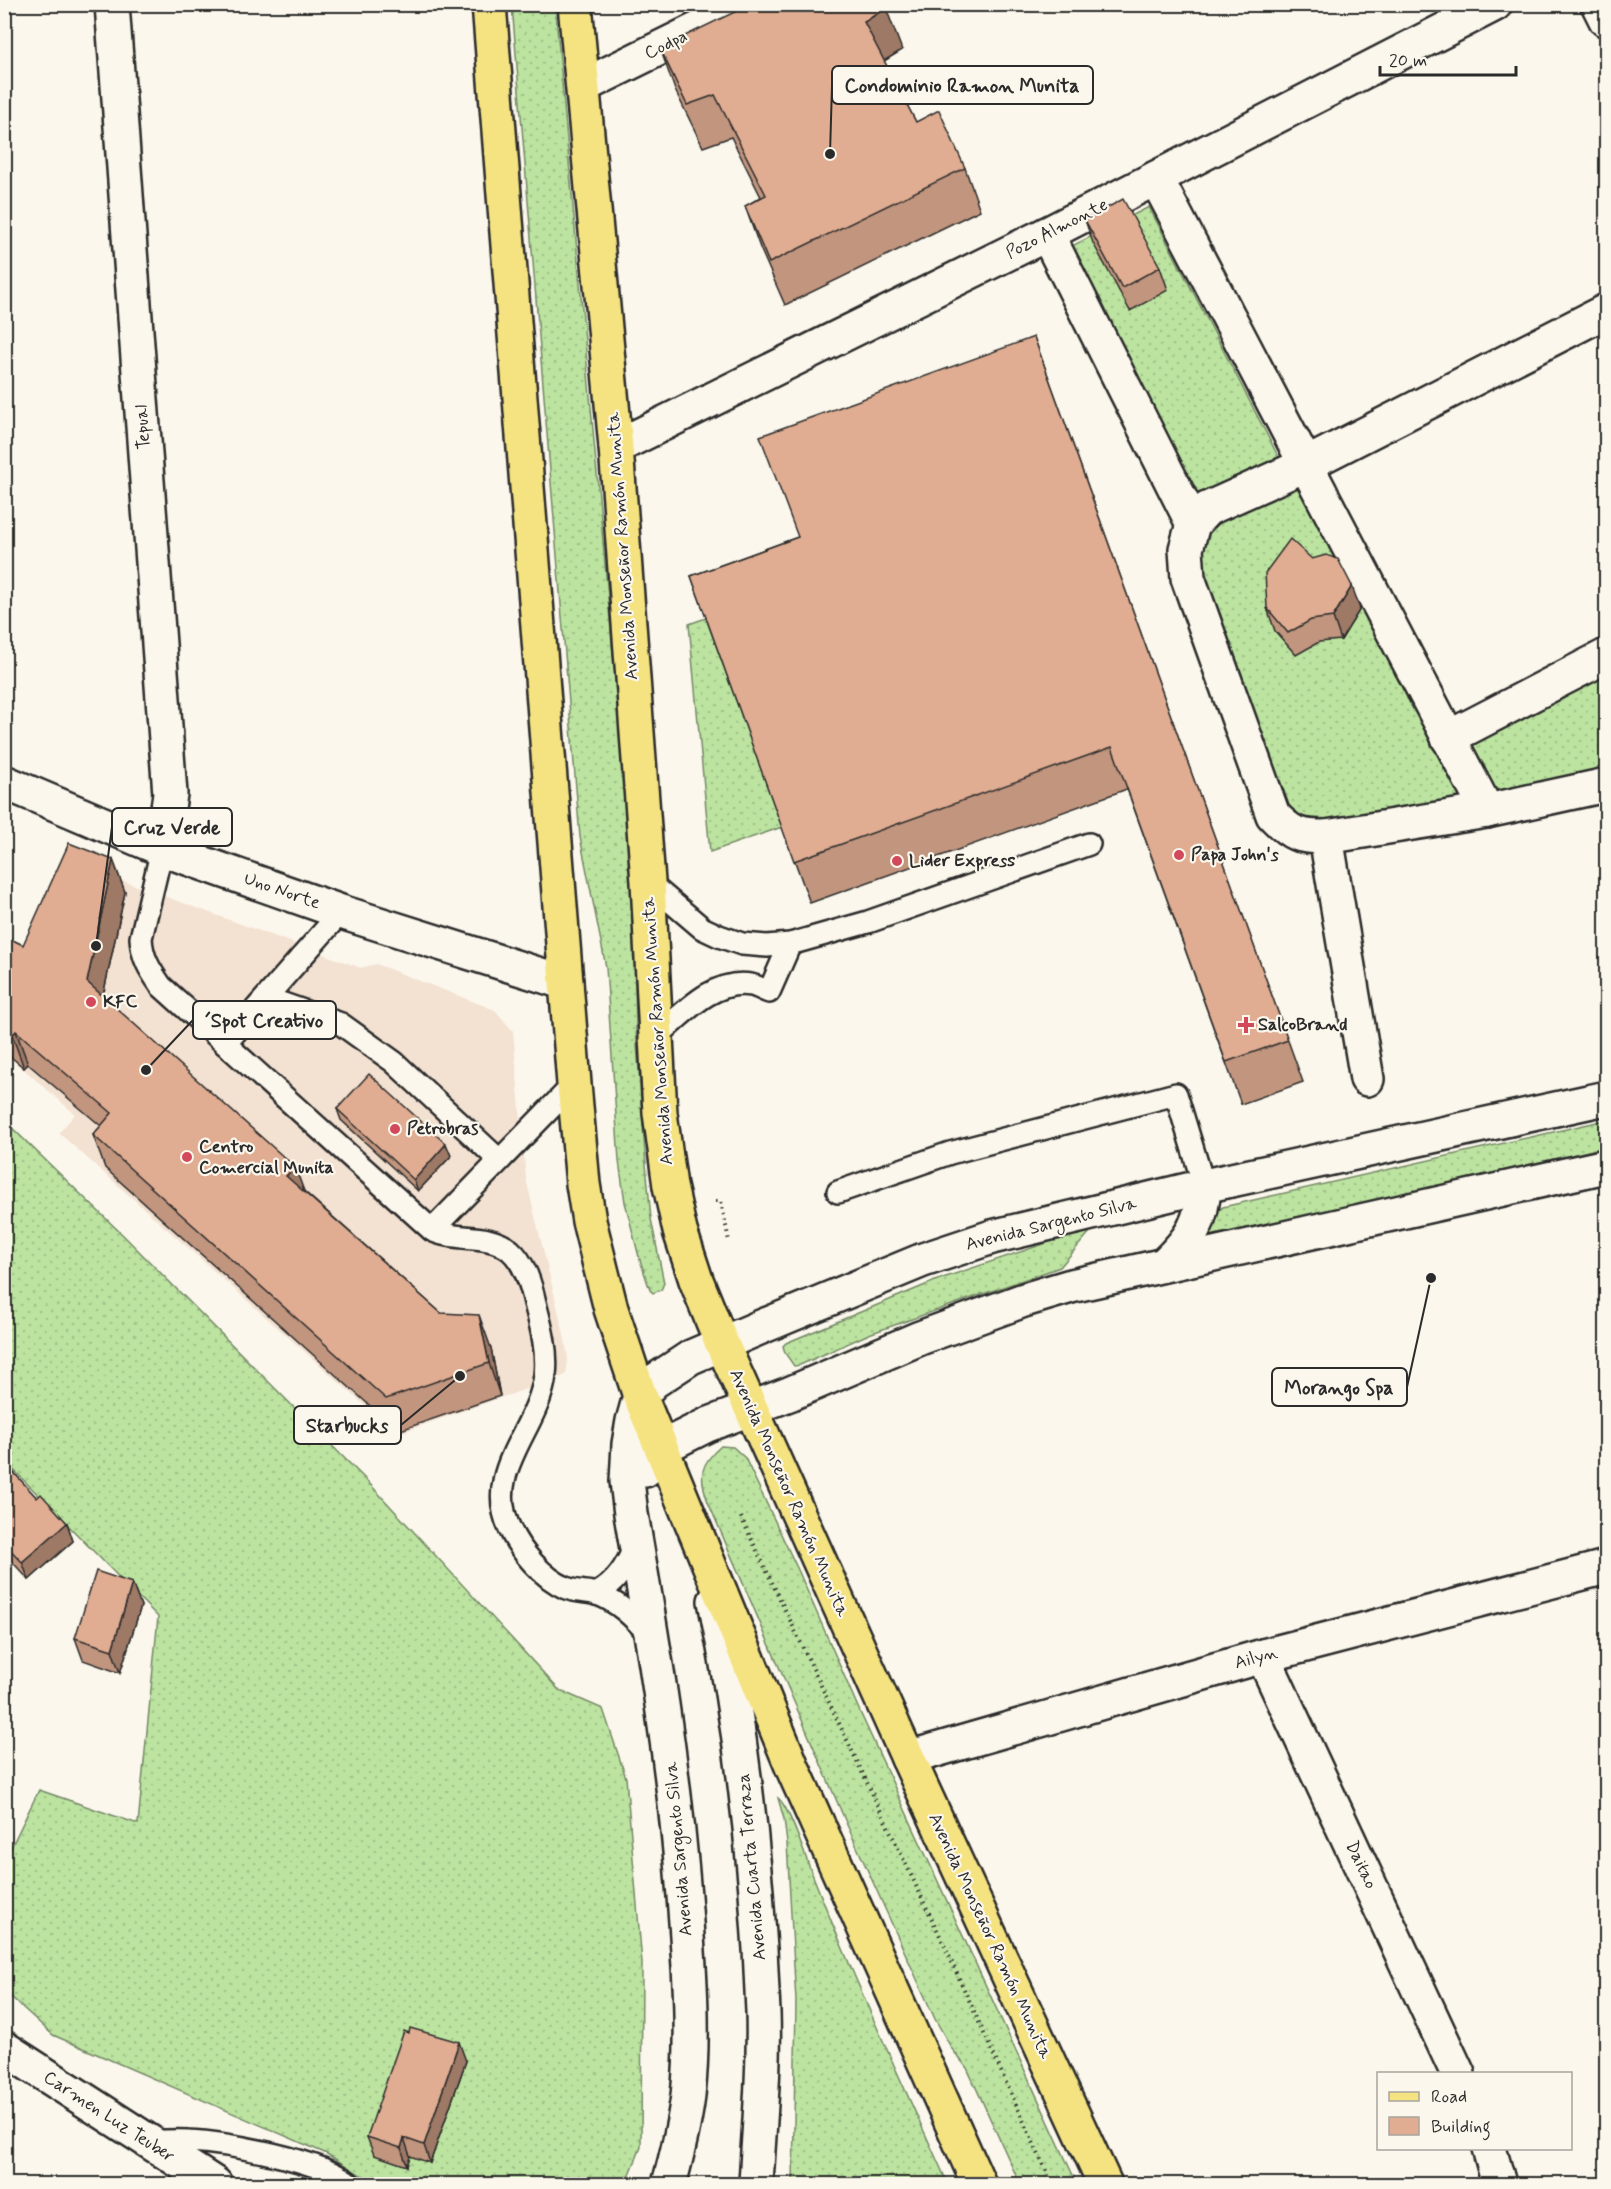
<svg xmlns="http://www.w3.org/2000/svg" width="1611" height="2189" font-family="Mynerve,sans-serif">
	<style>
		.built { fill: #f3e1d1 }
		.grass { fill: url(#grass-dots); stroke: #748866; stroke-width: 1.5 }
		.lines { fill: none; stroke-linecap: round; stroke-linejoin: round }
		.service-casing { stroke: #2b2b2b; stroke-width: 26 }
		.minor-casing { stroke: #2b2b2b; stroke-width: 38 }
		.secondary-casing { stroke: #2b2b2b; stroke-width: 38 }
		.primary-casing { stroke: #2b2b2b; stroke-width: 38 }
		.path { stroke: #2b2b2b; stroke-width: 4; stroke-dasharray: 1.5 4.5; stroke-linecap: butt }
		.service { stroke: #fbf7ec; stroke-width: 21 }
		.minor { stroke: #fbf7ec; stroke-width: 33 }
		.secondary { stroke: #fbf7ec; stroke-width: 33 }
		.primary { stroke: #f5e382; stroke-width: 33 }
		.wall { fill: #c1957e; stroke: #2b2b2b; stroke-width: 1.5 }
		.shaded-wall { fill: #9d7966; stroke: #2b2b2b; stroke-width: 1.5 }
		.building { fill: #e0ad92; stroke: #2b2b2b; stroke-width: 1.5 }
		.poi-dot { fill: #d1495b; stroke: #fbf7ec; stroke-width: 2 }
		.labels { text-anchor: middle; dominant-baseline: central; stroke-width: 4.5; stroke-linejoin: round; paint-order: stroke }
		.street-label { font-size: 18px; fill: #2b2b2b; stroke: #fbf7ec }
		.poi-label { font-size: 18px; font-weight: bold; fill: #2b2b2b; stroke: #fbf7ec; text-anchor: start }
		.leader { fill: none; stroke: #2b2b2b; stroke-width: 2 }
		.callout-dot { fill: #2b2b2b; stroke: #fbf7ec; stroke-width: 2 }
		.callout { fill: #fbf7ec; stroke: #2b2b2b; stroke-width: 2 }
		.callout-label { font-size: 20px; text-anchor: middle; font-weight: bold; fill: #2b2b2b }
	</style>
	<defs>
		<pattern id="grass-dots" width="8" height="8" patternUnits="userSpaceOnUse" patternTransform="scale(1.5)"><rect width="8" height="8" fill="#bce4a0"/><path d="M2 2h.1M6 6h.1" fill="none" stroke="#a2c48a" stroke-width="1.8" stroke-linecap="round"/></pattern>
	</defs>
	<rect width="100%" height="100%" fill="#fbf7ec"/>
	<filter id="ink" filterUnits="userSpaceOnUse"><feTurbulence type="fractalNoise" baseFrequency=".0167" numOctaves="2"/><feDisplacementMap in="SourceGraphic" scale="12" xChannelSelector="R" yChannelSelector="G"/><feConvolveMatrix kernelMatrix="1 2 1 2 8 2 1 2 1" color-interpolation-filters="sRGB"/></filter>
	<g filter="url(#ink)">
		<path class="built" d="M 82,866 L 361,968 L 376,964 L 495,1010 L 513,1031 L 526,1179 L 564,1335 L 568,1359 L 566,1375 L 397,1434 L 59,1133 L 75,1114 L 5,1053 L 4,946 L 32,961 Z"/>
		<g class="grass">
			<path d="M 512,5 L 555,5 L 633,877 L 636,1031 L 645,1153 L 651,1219 L 664,1283 L 661,1290 L 653,1293 L 650,1290 L 639,1257 L 625,1202 L 619,1161 L 606,967 L 580,837 Z"/>
			<path d="M 1149,207 L 1293,485 L 1308,491 L 1472,803 L 1310,828 L 1290,817 L 1199,576 L 1201,555 L 1208,536 L 1062,251 Z"/>
			<path d="M 706,618 L 782,827 L 710,852 L 689,624 Z"/>
			<path d="M 1606,667 L 1606,775 L 1493,800 L 1461,742 Z"/>
			<path d="M 1606,1120 L 1606,1147 L 1195,1241 L 1212,1214 L 1223,1207 Z"/>
			<path d="M 5,1121 L 124,1236 L 368,1482 L 559,1690 L 603,1709 L 626,1778 L 642,1963 L 641,2147 L 626,2184 L 375,2184 L 327,2154 L 53,2035 L 9,1995 L 5,1989 L 4,1862 L 39,1790 L 138,1824 L 158,1617 L 5,1461 Z"/>
			<path d="M 1088,1229 L 1090,1232 L 1060,1267 L 869,1334 L 800,1365 L 794,1366 L 785,1353 L 783,1346 L 786,1343 L 940,1279 Z"/>
			<path d="M 721,1446 L 733,1447 L 745,1458 L 799,1572 L 860,1712 L 1077,2184 L 1020,2184 L 967,2068 L 952,2049 L 935,2019 L 848,1827 L 708,1502 C 699,1476 699,1465 721,1446 Z"/>
			<path d="M 778,1798 C 789,1806 805,1856 811,1871 C 853,1977 901,2081 948,2184 L 793,2184 L 796,2001 L 787,1843 L 784,1819 Z"/>
		</g>
		<g class="lines">
			<defs>
				<g id="service">
					<path d="M 162,849 L 141,938 C 142,958 150,970 161,986 L 432,1230 C 456,1242 487,1232 510,1250 C 525,1263 531,1285 535,1303 C 541,1326 548,1351 545,1375 C 539,1429 482,1471 510,1529 C 520,1551 543,1578 566,1588 C 576,1592 587,1591 597,1594 C 619,1602 636,1619 650,1636"/>
					<path d="M 648,882 L 702,928 L 719,936 L 742,944 L 767,946 L 790,944 L 868,922 L 1089,844"/>
					<path d="M 266,998 L 341,1024 L 394,1062 L 499,1160"/>
					<path d="M 656,1037 C 682,1015 713,978 751,985 C 757,986 763,990 769,992 L 790,944"/>
					<path d="M 225,1044 L 341,912"/>
					<path d="M 838,1192 L 950,1153 L 1176,1094 L 1204,1186"/>
					<path d="M 432,1230 L 574,1084"/>
					<path d="M 596,1594 C 617,1583 626,1566 636,1545"/>
					<path d="M 151,2142 C 163,2141 176,2140 189,2141 C 227,2143 322,2160 350,2184"/>
				</g>
				<g id="minor">
					<path d="M 112,4 L 170,794 L 162,849"/>
					<path d="M 1598,4 L 1606,20"/>
					<path d="M 583,86 L 749,4"/>
					<path d="M 1156,178 L 1487,811"/>
					<path d="M 1047,234 L 1193,524"/>
					<path d="M 1606,311 L 1305,465 L 1207,509 L 1193,524 L 1186,549 L 1188,578 L 1273,815 C 1292,835 1299,837 1326,837 L 1487,811 L 1606,785"/>
					<path d="M 616,447 L 1047,234 L 1495,4"/>
					<path d="M 1448,738 L 1606,656"/>
					<path d="M 4,782 L 162,849 L 341,912 L 566,983"/>
					<path d="M 1326,837 L 1367,1079"/>
					<path d="M 715,1601 C 743,1737 758,1874 763,2012 C 765,2069 759,2127 756,2184"/>
					<path d="M 1263,1656 L 1458,2074"/>
					<path d="M 908,1758 L 1263,1656 L 1606,1567"/>
					<path d="M 4,2048 L 215,2184"/>
					<path d="M 1489,2148 L 1499,2184"/>
				</g>
				<g id="secondary">
					<path d="M 1165,1264 C 1191,1239 1202,1223 1204,1186"/>
					<path d="M 645,1470 L 661,1448 L 707,1425 L 789,1394 L 920,1338 L 1024,1300 L 1071,1286 L 1606,1166"/>
					<path d="M 669,2184 C 677,2155 684,2126 688,2096 C 695,2030 689,1962 684,1896 C 674,1768 653,1641 631,1514 L 627,1481 L 629,1444 L 633,1421 L 640,1396 L 653,1382 L 691,1357 L 761,1327 L 923,1260 L 992,1237 L 1204,1186 L 1606,1098"/>
				</g>
				<g id="primary">
					<path d="M 489,4 L 574,1084 L 583,1184 L 589,1221 L 611,1309 L 640,1396 L 793,1769 L 979,2184"/>
					<path d="M 575,4 L 616,447 L 648,882 L 660,1113 L 670,1186 L 680,1231 L 696,1280 L 722,1344 L 908,1758 L 1105,2184"/>
				</g>
			</defs>
			<use href="#service" class="service-casing"/>
			<use href="#minor" class="minor-casing"/>
			<use href="#secondary" class="secondary-casing"/>
			<use href="#primary" class="primary-casing"/>
			<g class="path">
				<path d="M 716,1201 L 721,1201 L 729,1241"/>
				<path d="M 741,1517 L 940,1936 L 1052,2184"/>
			</g>
			<use href="#service" class="service"/>
			<use href="#minor" class="minor"/>
			<use href="#secondary" class="secondary"/>
			<use href="#primary" class="primary"/>
		</g>
		<g class="wall">
			<path d="M 660,48 L 902,50 L 884,61 L 916,122 L 965,168 L 980,210 L 785,305 L 760,248 L 745,206 L 761,197 L 731,137 L 703,147 L 675,90 Z"/>
			<path d="M 1085,220 L 1160,267 L 1168,290 L 1130,311 L 1093,243 Z"/>
			<path d="M 1034,337 L 1303,1082 L 1241,1104 L 1127,789 L 810,903 L 691,576 L 798,537 Z"/>
			<path d="M 1267,608 L 1360,609 L 1341,640 L 1319,642 L 1296,655 L 1275,631 Z"/>
			<path d="M 113,860 L 125,892 L 103,996 L 305,1192 L 441,1313 L 491,1348 L 500,1396 L 398,1431 L 105,1168 L 93,1135 L 101,1126 L 28,1064 L 24,1068 L 4,1051 L 4,936 L 23,945 Z"/>
			<path d="M 337,1109 L 446,1144 L 451,1156 L 418,1191 L 341,1120 Z"/>
			<path d="M 4,1462 L 37,1498 L 67,1523 L 73,1541 L 29,1580 L 4,1553 Z"/>
			<path d="M 132,1583 L 141,1606 L 120,1673 L 83,1660 L 75,1638 Z"/>
			<path d="M 466,2061 L 430,2163 L 410,2156 L 407,2166 L 374,2155 L 367,2137 Z"/>
		</g>
		<g class="shaded-wall">
			<path d="M 886,8 L 902,50 L 879,64 L 864,22 Z"/>
			<path d="M 1352,586 L 1360,609 L 1341,640 L 1333,617 Z"/>
			<path d="M 113,860 L 125,892 L 99,1015 L 87,982 Z"/>
			<path d="M 16,1031 L 28,1064 L 24,1068 L 12,1035 Z"/>
			<path d="M 446,1144 L 451,1156 L 418,1191 L 414,1180 Z"/>
			<path d="M 295,1167 L 307,1199 L 286,1176 Z"/>
			<path d="M 479,1315 L 491,1348 L 500,1396 L 489,1363 Z"/>
			<path d="M 67,1523 L 73,1541 L 29,1580 L 22,1562 Z"/>
			<path d="M 132,1583 L 141,1606 L 120,1673 L 112,1650 Z"/>
			<path d="M 459,2042 L 466,2061 L 430,2163 L 424,2145 Z"/>
			<path d="M 404,2138 L 410,2156 L 407,2166 L 401,2148 Z"/>
		</g>
		<g class="building">
			<path d="M 751,4 L 884,4 L 886,8 L 864,22 L 916,122 L 939,110 L 965,168 L 769,263 L 745,206 L 766,195 L 715,95 L 687,105 L 660,48 Z"/>
			<path d="M 1123,199 L 1160,267 L 1122,288 L 1085,220 Z"/>
			<path d="M 1034,337 L 1288,1040 L 1226,1062 L 1112,747 L 794,861 L 691,576 L 798,537 L 760,436 Z"/>
			<path d="M 1290,539 L 1312,559 L 1326,555 L 1338,559 L 1352,586 L 1333,617 L 1311,620 L 1288,633 L 1267,608 L 1265,573 Z"/>
			<path d="M 69,843 L 113,860 L 87,982 L 295,1167 L 286,1176 L 441,1313 L 479,1315 L 489,1363 L 386,1399 L 93,1135 L 112,1113 L 16,1031 L 12,1035 L 4,1028 L 4,936 L 23,945 Z"/>
			<path d="M 369,1074 L 446,1144 L 414,1180 L 337,1109 Z"/>
			<path d="M 4,1462 L 37,1498 L 41,1494 L 67,1523 L 22,1562 L 4,1543 Z"/>
			<path d="M 96,1571 L 132,1583 L 112,1650 L 75,1638 Z"/>
			<path d="M 410,2028 L 459,2042 L 424,2145 L 404,2138 L 401,2148 L 367,2137 L 404,2031 L 409,2033 Z"/>
		</g>
	</g>
	<g class="poi-dot">
		<circle cx="1179" cy="855" r="6"/>
		<circle cx="897" cy="861" r="6"/>
		<circle cx="91" cy="1002" r="6"/>
		<path d="M1243 1016h6v6h6v6h-6v6h-6v-6h-6v-6h6z"/>
		<circle cx="395" cy="1129" r="6"/>
		<circle cx="187" cy="1157" r="6"/>
	</g>
	<g class="labels">
		<g class="street-label">
			<text transform="translate(666 45) rotate(-26)">Codpa</text>
			<text transform="translate(1057 229) rotate(-27)">Pozo Almonte</text>
			<text transform="translate(143 427) rotate(-94)">Tepual</text>
			<text transform="translate(623 546) rotate(-94)">Avenida Monseñor Ramón Munita</text>
			<text transform="translate(282 891) rotate(19)">Uno Norte</text>
			<text transform="translate(658 1031) rotate(-94)">Avenida Monseñor Ramón Munita</text>
			<text transform="translate(1051 1224) rotate(-14)">Avenida Sargento Silva</text>
			<text transform="translate(789 1493) rotate(66)">Avenida Monseñor Ramón Munita</text>
			<text transform="translate(1256 1658) rotate(-15)">Ailyn</text>
			<text transform="translate(679 1849) rotate(-95)">Avenida Sargento Silva</text>
			<text transform="translate(1361 1865) rotate(65)">Daitao</text>
			<text transform="translate(752 1867) rotate(-95)">Avenida Cuarta Terraza</text>
			<text transform="translate(990 1936) rotate(65)">Avenida Monseñor Ramón Munita</text>
			<text transform="translate(109 2117) rotate(33)">Carmen Luz Teuber</text>
		</g>
		<g class="poi-label">
			<text x="1191" y="855">Papa John's</text>
			<text x="909" y="861">Lider Express</text>
			<text x="103" y="1002">KFC</text>
			<text x="1258" y="1025">SalcoBrand</text>
			<text x="407" y="1129">Petrobras</text>
			<text x="199" y="1147">Centro<tspan x="199" dy="21">Comercial Munita</tspan></text>
		</g>
	</g>
	<path class="leader" d="M830 154L832 85M96 946L112 827M146 1070L193 1020M1431 1278L1407 1387M460 1376L401 1425"/>
	<g class="callout-dot">
		<circle cx="830" cy="154" r="6"/>
		<circle cx="96" cy="946" r="6"/>
		<circle cx="146" cy="1070" r="6"/>
		<circle cx="1431" cy="1278" r="6"/>
		<circle cx="460" cy="1376" r="6"/>
	</g>
	<g class="callout">
		<rect x="832" y="66" width="261" height="38" rx="6"/>
		<rect x="112" y="808" width="120" height="38" rx="6"/>
		<rect x="193" y="1001" width="143" height="38" rx="6"/>
		<rect x="1272" y="1368" width="135" height="38" rx="6"/>
		<rect x="294" y="1406" width="107" height="38" rx="6"/>
	</g>
	<g class="callout-label">
		<text x="962" y="92">Condominio Ramon Munita</text>
		<text x="172" y="834">Cruz Verde</text>
		<text x="264" y="1027">´Spot Creativo</text>
		<text x="1339" y="1394">Morango Spa</text>
		<text x="347" y="1432">Starbucks</text>
	</g>
	<rect width="1611" height="2189" fill="none" stroke="#fbf7ec" stroke-width="24"/>
	<rect x="12" y="12" width="1587" height="2165" fill="none" stroke="#2b2b2b" stroke-width="2" filter="url(#ink)"/>
	<rect x="1377" y="2072" width="195" height="78" fill="#fbf7ec" stroke="#a8a59f" stroke-width="1.5"/>
	<rect x="1389" y="2092" width="30" height="9" fill="#f5e382" stroke="#a8a59f" stroke-width="1.5"/>
	<text x="1431" y="2102" font-size="18" fill="#2b2b2b">Road</text>
	<rect x="1389" y="2117" width="30" height="18" fill="#e0ad92" stroke="#a8a59f" stroke-width="1.5"/>
	<text x="1431" y="2132" font-size="18" fill="#2b2b2b">Building</text>
	<path d="M1380 66v9h136v-9" fill="none" stroke="#2b2b2b" stroke-width="3"/>
	<text x="1389" y="66" font-size="18" fill="#2b2b2b" stroke="#fbf7ec" stroke-width="4.5" paint-order="stroke">20 m</text>
</svg>
